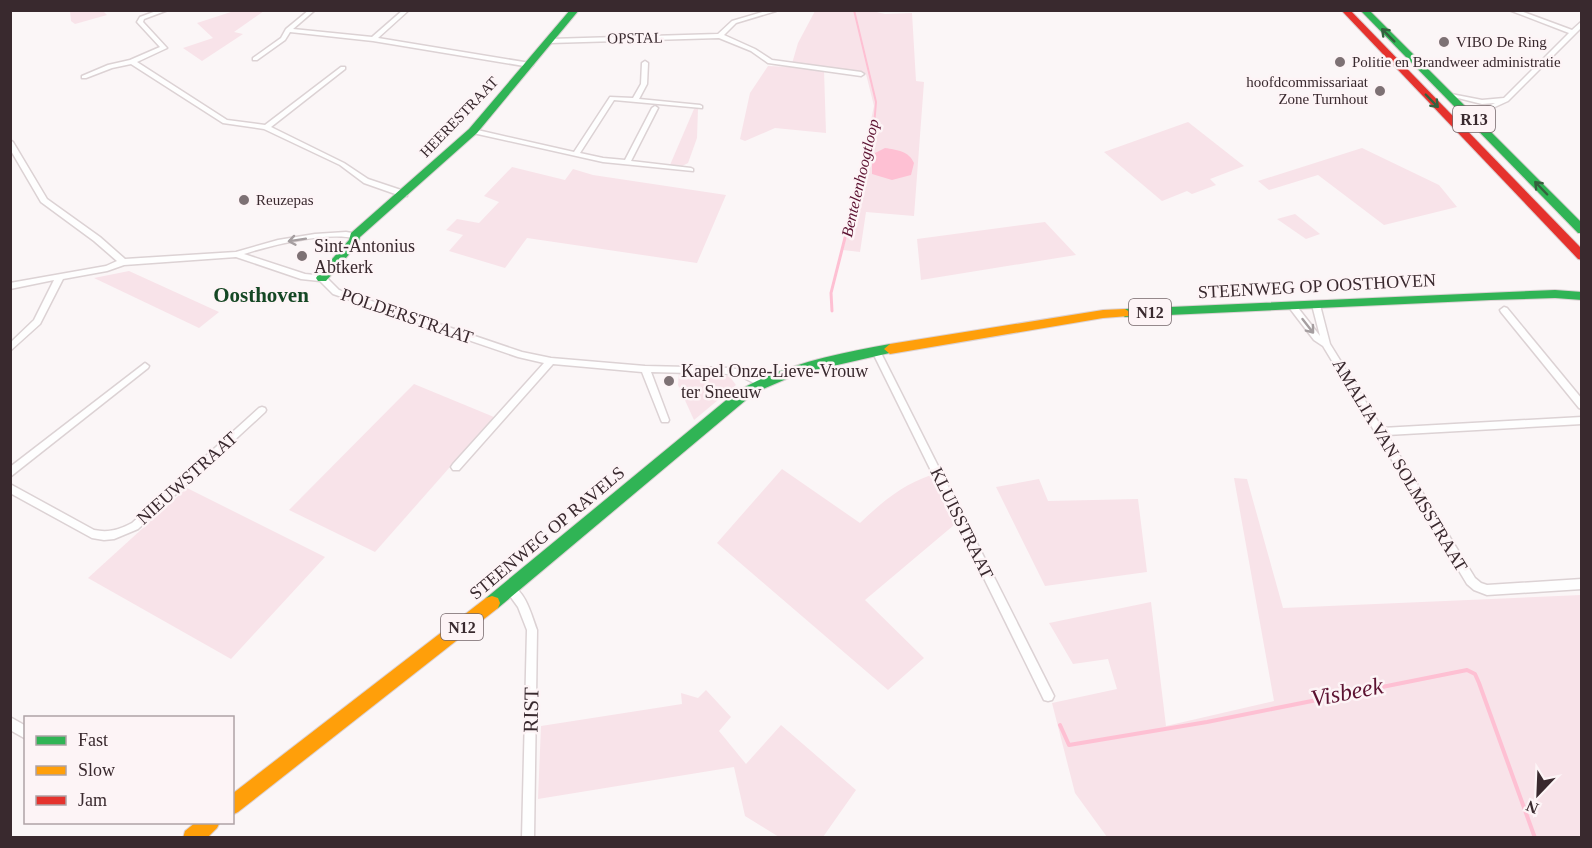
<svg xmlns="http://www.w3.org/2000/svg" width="1592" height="848" font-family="'Times New Roman',serif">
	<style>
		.green { fill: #f8e3e9 }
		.water { fill: #fec0d3 }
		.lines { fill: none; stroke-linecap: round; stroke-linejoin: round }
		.stream-far2 { stroke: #fec0d3; stroke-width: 2 }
		.stream-far1 { stroke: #fec0d3; stroke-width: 3 }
		.stream { stroke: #fec0d3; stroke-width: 4 }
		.street-casing { stroke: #dcd2d4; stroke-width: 3 }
		.fast-casing { stroke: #dcd2d4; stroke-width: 2 }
		.slow-casing { stroke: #dcd2d4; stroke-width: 2 }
		.jam-casing { stroke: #dcd2d4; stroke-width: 2 }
		.street { fill: #fefefe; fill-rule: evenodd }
		.fast { fill: #30b455; fill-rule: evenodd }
		.slow { fill: #ff9f0a; fill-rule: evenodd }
		.jam { fill: #e5322d; fill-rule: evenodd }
		.oneway { stroke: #35613e }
		.oneway2 { stroke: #a59ea0 }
		.poi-dot { fill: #7d7174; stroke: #fdf4f6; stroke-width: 2 }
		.labels { text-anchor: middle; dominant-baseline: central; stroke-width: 5; stroke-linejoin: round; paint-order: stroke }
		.far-street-label { font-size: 15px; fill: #39292e; stroke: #fdf4f6 }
		.far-poi-label { font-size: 15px; fill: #39292e; stroke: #fdf4f6; text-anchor: start }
		.shield { fill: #fdf4f6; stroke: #74666a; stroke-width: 1.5 }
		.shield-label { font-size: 16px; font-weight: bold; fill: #39292e }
		.far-water-label { font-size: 16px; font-style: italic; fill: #5c1231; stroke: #fdf4f6 }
		.poi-label { font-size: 18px; fill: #39292e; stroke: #fdf4f6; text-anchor: start }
		.street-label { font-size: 18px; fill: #39292e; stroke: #fdf4f6 }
		.quarter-label { font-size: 21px; font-weight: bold; fill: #154724; stroke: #fdf4f6 }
		.near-street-label { font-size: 21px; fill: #39292e; stroke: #fdf4f6 }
		.near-water-label { font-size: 24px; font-style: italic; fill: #5c1231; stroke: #fdf4f6 }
	</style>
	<rect width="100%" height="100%" fill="#fbf6f7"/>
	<g class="green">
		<path d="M 868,10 L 885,14 L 912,13 L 916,81 L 924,82 L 914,216 L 866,212 L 860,252 L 843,250 L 874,106 L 866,74 L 824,70 L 826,133 L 775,128 L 745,141 L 740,139 L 750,93 L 768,66 L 791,67 L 798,43 L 815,11 Z"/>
		<path d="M 70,11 L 103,11 L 107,15 L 75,24 L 71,21 Z"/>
		<path d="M 234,11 L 264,11 L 234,32 L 243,34 L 202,61 L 183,48 L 213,38 L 197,23 Z"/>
		<path d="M 694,109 L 698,109 L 697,138 L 688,163 L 682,166 L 670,165 Z"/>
		<path d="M 1188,122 L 1244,166 L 1210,179 L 1216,185 L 1192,194 L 1187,191 L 1162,201 L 1104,152 Z"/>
		<path d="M 1362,148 L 1439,185 L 1457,207 L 1384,225 L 1318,175 L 1269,190 L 1258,181 Z"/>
		<path d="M 512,167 L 565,180 L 573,169 L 593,175 L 726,195 L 697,263 L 527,238 L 505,268 L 449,251 L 463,235 L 446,230 L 457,219 L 479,223 L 499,202 L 484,196 Z"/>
		<path d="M 1295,214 L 1320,234 L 1306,239 L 1277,219 Z"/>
		<path d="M 1045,222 L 1076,255 L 921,280 L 917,239 Z"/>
		<path d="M 129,271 L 219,312 L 199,328 L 94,278 Z"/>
		<path d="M 679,372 L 724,375 L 730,377 L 736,385 L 694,420 L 678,385 Z"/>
		<path d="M 414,384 L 494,417 L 375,552 L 289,510 Z"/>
		<path d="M 782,469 L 860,523 C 882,502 902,485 931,475 L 954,525 L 865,600 L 924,658 L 888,690 L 717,543 Z"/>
		<path d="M 1234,478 L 1247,479 L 1283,608 L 1581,595 L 1581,837 L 1107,837 L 1075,793 L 1052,703 L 1117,689 L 1108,659 L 1073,664 L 1049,623 L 1151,602 L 1166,726 L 1274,701 Z"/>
		<path d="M 1039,479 L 1048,501 L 1138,499 L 1147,572 L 1045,586 L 996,487 Z"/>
		<path d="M 187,488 L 325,557 L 231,659 L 88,578 Z"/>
		<path d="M 706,690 L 731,717 L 719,731 L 746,764 L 781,725 L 856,790 L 823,837 L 779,837 L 745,816 L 734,767 L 538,799 L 541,726 L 682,704 L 681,693 L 698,698 Z"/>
	</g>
	<path class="water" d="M 885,148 C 897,150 909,151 914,163 L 911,175 L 892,180 L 872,174 L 872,162 L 875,153 Z"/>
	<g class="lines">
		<path class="stream-far2" d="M 852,212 L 874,126 L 876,102 L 854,10"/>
		<path class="stream-far1" d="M 832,311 L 831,293 L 852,210"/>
		<path class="stream" d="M 1060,725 L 1069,745 L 1207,722 L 1467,670 L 1475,674 L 1479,683 L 1535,838"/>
		<defs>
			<g id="street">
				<path d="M 159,10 L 168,10 L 144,19 L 143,22 L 167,48 L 137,62 L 227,120 L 265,125 L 341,67 L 345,67 L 345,69 L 271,127 L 344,163 L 368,179 L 407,192 L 407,196 L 401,196 L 364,183 L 340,165 L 264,129 L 223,123 L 131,64 L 112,68 L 86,78 L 82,78 L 82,76 L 108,65 L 130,60 L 160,47 L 137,22 L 140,17 Z"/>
				<path d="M 309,10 L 315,10 L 293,29 L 372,37 L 403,10 L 409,10 L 378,38 L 530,63 L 533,65 L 530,67 L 373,41 L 290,32 L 285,40 L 257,60 L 253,60 L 253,58 L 281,38 L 286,29 Z"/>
				<path d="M 769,10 L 776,11 L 736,23 L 724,35 L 755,49 L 772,60 L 861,72 L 864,74 L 861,76 L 768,63 L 751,51 L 719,38 L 550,43 L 547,41 L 550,39 L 718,34 L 732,21 Z"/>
				<path d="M 1509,10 L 1518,10 L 1572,30 L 1582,21 L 1582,27 L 1508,101 L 1473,117 L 1469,117 L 1469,115 L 1495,103 L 1482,104 L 1446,95 L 1446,93 L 1482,100 L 1504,98 L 1569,33 Z"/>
				<path d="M 645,61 L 648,63 L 647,84 L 639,99 L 700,105 L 702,106 L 702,108 L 614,100 L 580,153 L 603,158 L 625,160 L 652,108 L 655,106 L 658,108 L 631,161 L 691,168 L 693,169 L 693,171 L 603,162 L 473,133 L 470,131 L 473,129 L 574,152 L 610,97 L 633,98 L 641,84 L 642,63 Z"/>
				<path d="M 10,140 L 13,142 L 47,199 L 100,237 L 125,259 L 236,252 L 278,240 L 315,234 L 346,232 L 358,234 L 359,236 L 355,238 C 325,232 274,244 244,254 L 305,274 L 325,276 L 339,290 L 522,352 L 551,358 L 645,366 L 731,368 L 745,371 L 763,381 L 764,383 L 760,386 L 740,376 L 731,374 L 651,372 L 669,420 L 668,422 L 662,422 L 661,420 L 642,372 L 553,364 L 459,470 L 453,470 L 451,467 L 453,464 L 544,363 L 518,357 L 333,294 L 320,281 L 301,279 L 236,257 L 124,265 L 107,271 L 63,279 L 40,324 L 10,351 L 10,343 L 34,320 L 54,280 L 10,289 L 10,283 L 106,266 L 117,261 L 94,241 L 41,202 L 10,149 Z"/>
				<path d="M 1316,302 L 1320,305 L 1330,344 L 1382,428 L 1582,417 L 1582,424 L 1387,435 L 1475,578 L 1481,583 L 1487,585 L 1582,579 L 1582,589 L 1487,595 L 1474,590 L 1467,584 L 1323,346 L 1314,340 L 1288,306 L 1289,304 L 1295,304 L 1320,336 L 1312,305 Z"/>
				<path d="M 1504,307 L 1507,308 L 1582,399 L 1582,409 L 1579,408 L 1501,312 L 1500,310 Z"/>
				<path d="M 876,348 L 880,351 L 1052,692 L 1054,696 L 1052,700 L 1048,701 L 1044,700 L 872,351 Z"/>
				<path d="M 145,363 L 149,366 L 148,368 L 10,477 L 10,467 Z"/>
				<path d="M 262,407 L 265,408 L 266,410 L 265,412 L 138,529 L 114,539 L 104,540 L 92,538 L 10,493 L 10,484 L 94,530 C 108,533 119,530 132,523 L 259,408 Z"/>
				<path d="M 510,584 C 526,592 531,614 537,630 L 534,838 L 522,838 L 527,630 L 518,607 L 505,589 L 506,586 Z"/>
				<path d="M 10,717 L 26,726 L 26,739 L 10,730 Z"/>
			</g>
			<g id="fast">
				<path d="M 570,10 L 579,10 L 477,133 L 360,237 L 358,244 L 326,281 L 318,281 L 316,278 L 318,275 L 349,240 L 351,233 L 469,129 Z"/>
				<path d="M 1360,10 L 1369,10 L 1582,223 L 1582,233 L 1578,233 Z"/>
				<path d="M 1555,290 L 1582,292 L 1582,300 L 1555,298 L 1491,300 L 1125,317 L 1119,313 L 1125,309 Z"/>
				<path d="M 890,344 L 896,349 L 894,352 L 798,374 L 763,389 L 746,400 L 498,608 L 492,610 L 486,608 L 484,603 L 486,598 L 736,392 C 784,364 836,354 890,344 Z"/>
			</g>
			<g id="slow">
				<path d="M 1125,309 L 1131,313 L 1129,316 L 1103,318 L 890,354 L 884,349 L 890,344 L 1103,310 Z"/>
				<path d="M 492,596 L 498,598 L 500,603 L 498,608 L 238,812 L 232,815 L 232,794 L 486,598 Z"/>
				<path d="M 196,822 L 220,822 L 217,828 L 207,838 L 183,838 L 185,831 Z"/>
			</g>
			<path id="jam" d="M 1341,10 L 1350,10 L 1582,249 L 1582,260 L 1578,259 Z"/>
		</defs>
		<use href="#street" class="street-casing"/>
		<use href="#fast" class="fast-casing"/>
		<use href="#slow" class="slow-casing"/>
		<use href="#jam" class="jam-casing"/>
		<use href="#street" class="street"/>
		<use href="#fast" class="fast"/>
		<use href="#slow" class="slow"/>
		<use href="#jam" class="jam"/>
	</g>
	<defs><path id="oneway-shaft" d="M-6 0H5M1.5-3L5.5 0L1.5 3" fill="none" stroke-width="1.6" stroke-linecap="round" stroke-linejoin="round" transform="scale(1.5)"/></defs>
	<g class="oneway">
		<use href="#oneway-shaft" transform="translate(1388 35) rotate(-135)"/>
		<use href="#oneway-shaft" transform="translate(1432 101) rotate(46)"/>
		<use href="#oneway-shaft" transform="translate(1541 188) rotate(-134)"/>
	</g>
	<g class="oneway2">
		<use href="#oneway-shaft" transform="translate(297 240) rotate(171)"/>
		<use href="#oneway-shaft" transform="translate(1308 326) rotate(52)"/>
	</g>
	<g class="poi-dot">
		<circle cx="1444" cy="42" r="6"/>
		<circle cx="1340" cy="62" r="6"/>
		<circle cx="1380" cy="91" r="6"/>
		<circle cx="244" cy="200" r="6"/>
		<circle cx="302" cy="256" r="6"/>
		<circle cx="669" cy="381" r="6"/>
	</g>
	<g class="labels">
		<g class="far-street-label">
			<text transform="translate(635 38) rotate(-1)">OPSTAL</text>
			<text transform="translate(459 117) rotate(-46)">HEERESTRAAT</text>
		</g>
		<g class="far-poi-label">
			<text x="1456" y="42">VIBO De Ring</text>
			<text x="1352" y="62">Politie en Brandweer administratie</text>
			<text x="1368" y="82" text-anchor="end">hoofdcommissariaat<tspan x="1368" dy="17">Zone Turnhout</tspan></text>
			<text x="256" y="200">Reuzepas</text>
		</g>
		<g class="shield">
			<rect x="1453" y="106" width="42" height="26" rx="4.5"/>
			<rect x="1129" y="299" width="42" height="26" rx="4.5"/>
			<rect x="441" y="614" width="42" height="26" rx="4.5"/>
		</g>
		<g class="shield-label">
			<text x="1474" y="119">R13</text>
			<text x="1150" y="312">N12</text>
			<text x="462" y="627">N12</text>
		</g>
		<g class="far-water-label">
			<text transform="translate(860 178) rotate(-77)">Bentelenhoogtloop</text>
		</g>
		<g class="poi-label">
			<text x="314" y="246">Sint-Antonius<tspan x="314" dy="21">Abtkerk</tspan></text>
			<text x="681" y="371">Kapel Onze-Lieve-Vrouw<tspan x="681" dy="21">ter Sneeuw</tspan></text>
		</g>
		<g class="street-label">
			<text transform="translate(1317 286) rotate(-3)">STEENWEG OP OOSTHOVEN</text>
			<text transform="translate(407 316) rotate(19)">POLDERSTRAAT</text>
			<text transform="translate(1400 465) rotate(59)">AMALIA VAN SOLMSSTRAAT</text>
			<text transform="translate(187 478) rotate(-42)">NIEUWSTRAAT</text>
			<text transform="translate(962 523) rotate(64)">KLUISSTRAAT</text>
			<text transform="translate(547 533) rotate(-40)">STEENWEG OP RAVELS</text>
		</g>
		<g class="quarter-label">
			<text x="261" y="295">Oosthoven</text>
		</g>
		<g class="near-street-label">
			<text transform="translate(531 710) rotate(-89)">RIST</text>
		</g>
		<g class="near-water-label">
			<text transform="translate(1347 692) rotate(-11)">Visbeek</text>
		</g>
	</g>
	<rect width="1592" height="848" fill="none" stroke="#39292e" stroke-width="24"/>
	<rect x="24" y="716" width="210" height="108" fill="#fdf4f6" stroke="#afa3a6" stroke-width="1.5"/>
	<rect x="36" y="736" width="30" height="9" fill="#30b455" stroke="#afa3a6" stroke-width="1.5"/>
	<text x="78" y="746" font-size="18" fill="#39292e">Fast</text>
	<rect x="36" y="766" width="30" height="9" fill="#ff9f0a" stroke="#afa3a6" stroke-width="1.5"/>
	<text x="78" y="776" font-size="18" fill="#39292e">Slow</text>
	<rect x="36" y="796" width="30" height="9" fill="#e5322d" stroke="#afa3a6" stroke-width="1.5"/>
	<text x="78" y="806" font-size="18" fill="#39292e">Jam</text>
	<g transform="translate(1538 794) rotate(203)" stroke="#fdf4f6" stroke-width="4.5" paint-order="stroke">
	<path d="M0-4.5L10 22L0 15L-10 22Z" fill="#39292e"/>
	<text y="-9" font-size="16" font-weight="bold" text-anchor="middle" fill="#39292e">N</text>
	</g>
</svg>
